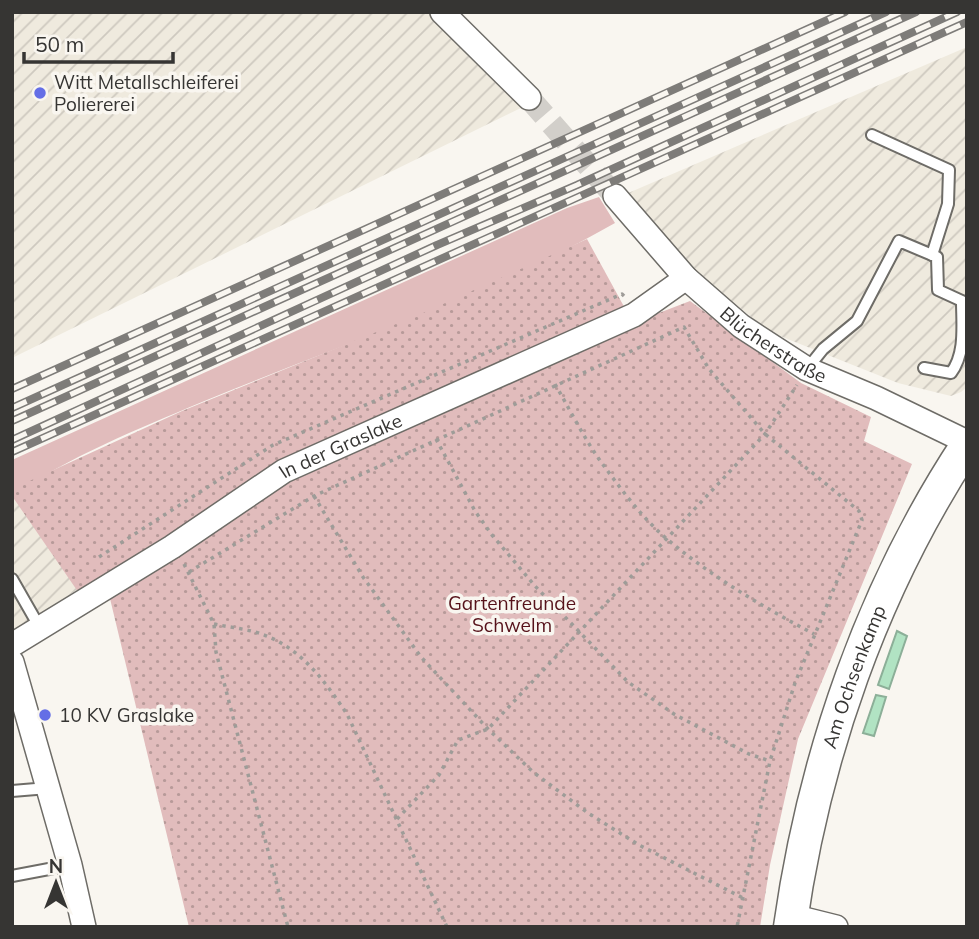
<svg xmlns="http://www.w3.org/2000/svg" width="979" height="939" font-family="Mulish,sans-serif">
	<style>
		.industrial { fill: url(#industrial-furrows) }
		.grass { fill: #e1bcbc }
		.park { fill: url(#park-dots) }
		.water { fill: #b1e3c3; stroke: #8caf98; stroke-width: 2 }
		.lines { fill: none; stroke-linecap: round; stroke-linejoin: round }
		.minor-tunnel { stroke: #d2cfca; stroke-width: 23; stroke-dasharray: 23 11; stroke-linecap: butt }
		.service-casing { stroke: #6e6c67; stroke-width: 14 }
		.minor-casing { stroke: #6e6c67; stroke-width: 26 }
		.secondary-casing { stroke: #6e6c67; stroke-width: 35 }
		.path { stroke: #9e9c98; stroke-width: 3.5; stroke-dasharray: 3.5 5; stroke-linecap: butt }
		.service { stroke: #fff; stroke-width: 10 }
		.minor { stroke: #fff; stroke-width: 23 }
		.secondary { stroke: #fff; stroke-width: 32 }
		.rail-casing { stroke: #7e7c79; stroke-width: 8 }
		.rail { stroke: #f9f6f0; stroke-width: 5; stroke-dasharray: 16; stroke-linecap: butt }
		.poi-dot { fill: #646ee6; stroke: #f9f6f0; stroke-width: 2.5 }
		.labels { text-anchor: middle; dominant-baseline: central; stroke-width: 7; stroke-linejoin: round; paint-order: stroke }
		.poi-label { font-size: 19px; fill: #363533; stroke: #f9f6f0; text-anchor: start }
		.street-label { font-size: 19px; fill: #363533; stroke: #f9f6f0 }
		.park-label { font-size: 19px; fill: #56121a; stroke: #f9f6f0 }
	</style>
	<defs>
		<pattern id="industrial-furrows" width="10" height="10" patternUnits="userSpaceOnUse" patternTransform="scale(1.75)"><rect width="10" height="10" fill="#efeade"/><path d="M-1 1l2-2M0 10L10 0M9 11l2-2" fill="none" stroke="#cec9bf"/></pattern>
		<pattern id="park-dots" width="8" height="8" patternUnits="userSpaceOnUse" patternTransform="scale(1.75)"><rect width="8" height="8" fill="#e1bcbc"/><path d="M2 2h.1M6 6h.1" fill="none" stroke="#b79a99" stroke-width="1.8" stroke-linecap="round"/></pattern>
	</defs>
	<rect width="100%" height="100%" fill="#f9f6f0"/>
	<g class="industrial">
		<path d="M 12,12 L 434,12 L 529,104 L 12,358 Z"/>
		<path d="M 967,47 L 967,387 L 961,392 L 951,396 L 898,383 L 770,332 L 701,276 L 619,197 Z"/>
		<path d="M 12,494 L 78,589 L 12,633 Z"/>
	</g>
	<path class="grass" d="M 599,197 L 615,223 C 485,297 340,345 202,402 C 138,429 70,456 12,496 L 12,460 L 567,208 Z"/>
	<path class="park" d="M 587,239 L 633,323 L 690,301 L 801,383 L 871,417 L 864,441 L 912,464 L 798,739 L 770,865 L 760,927 L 189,927 L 106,582 L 83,599 L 12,496 L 12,489 L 182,411 L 423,313 Z"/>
	<g class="water">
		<path d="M 897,631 L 907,636 L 889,689 L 878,685 Z"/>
		<path d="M 876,695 L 886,697 L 874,736 L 863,733 Z"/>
	</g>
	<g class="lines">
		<path class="minor-tunnel" d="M 529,98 L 615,196"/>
		<defs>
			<g id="service">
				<path d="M 872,135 L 949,170 L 948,204 L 932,255"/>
				<path d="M 807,369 L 823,349 L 857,321 L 899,241 L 937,257 L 938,290 L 962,301 C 962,325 966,353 951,373 L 924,368"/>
				<path d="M 12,579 L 40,628"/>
				<path d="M 12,791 L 48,788"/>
				<path d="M 12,876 L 70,865"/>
			</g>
			<g id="minor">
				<path d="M 442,12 L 529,98"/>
				<path id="s1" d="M 615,196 L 686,278 L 741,326 L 807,369 L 876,398 L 967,442"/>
				<path id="s2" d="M 12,645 L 172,547 L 284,471 L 634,315 L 686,278"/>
				<path d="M 12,662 L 70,865 L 84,927"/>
				<path d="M 792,916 L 836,927"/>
			</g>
			<g id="secondary">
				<path id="s3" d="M 790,927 C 814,757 872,589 967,445"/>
			</g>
		</defs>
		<use href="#service" class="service-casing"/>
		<use href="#minor" class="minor-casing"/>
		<use href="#secondary" class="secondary-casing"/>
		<g class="path">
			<path d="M 555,384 C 570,410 584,438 601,462 C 621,489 642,518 667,539 C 712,577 763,607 814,634"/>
			<path d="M 436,439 L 475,511 L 492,535 L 535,586 L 628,682 L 674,714 L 749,754 L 770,761"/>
			<path d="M 314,496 L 363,577 L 421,657 L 488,729 L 533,772 L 588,813 L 639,845 L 743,898"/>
			<path d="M 99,557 L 273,445 L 622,294 L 624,296"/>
			<path d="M 184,564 L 214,624 L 216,652 L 288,927"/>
			<path d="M 189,572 L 314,496 L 684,327 L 709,369 L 765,434 L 859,511 L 862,520 L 795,683 L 770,761 L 737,927"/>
			<path d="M 214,624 C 232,628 252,629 269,637 C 304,652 326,683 347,714 L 447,927"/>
			<path d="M 397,819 L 439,775 L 458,740 L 488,729 L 765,434 L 797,385"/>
		</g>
		<use href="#service" class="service"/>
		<use href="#minor" class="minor"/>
		<use href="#secondary" class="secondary"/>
		<defs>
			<g id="rail">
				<path d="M 12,389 L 845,12"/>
				<path d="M 12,408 L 886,12"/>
				<path d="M 12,421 L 916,12"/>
				<path d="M 12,440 L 437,245 L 577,185 L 957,12"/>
				<path d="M 12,452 L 967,22"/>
			</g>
		</defs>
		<use href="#rail" class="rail-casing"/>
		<use href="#rail" class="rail"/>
	</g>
	<g class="poi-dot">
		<circle cx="40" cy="93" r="7"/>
		<circle cx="45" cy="715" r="7"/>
	</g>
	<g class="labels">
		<g class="poi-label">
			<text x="54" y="82">Witt Metallschleiferei<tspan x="54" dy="22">Poliererei</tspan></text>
			<text x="59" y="715">10 KV Graslake</text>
		</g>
		<g class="street-label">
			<text stroke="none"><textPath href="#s1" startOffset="219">Blücherstraße</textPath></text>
			<text stroke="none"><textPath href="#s2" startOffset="385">In der Graslake</textPath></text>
			<text stroke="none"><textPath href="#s3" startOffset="259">Am Ochsenkamp</textPath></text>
		</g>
		<g class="park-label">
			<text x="512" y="603">Gartenfreunde<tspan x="512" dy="22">Schwelm</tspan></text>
		</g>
	</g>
	<rect width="979" height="939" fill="none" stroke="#363533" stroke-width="28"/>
	<g transform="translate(56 883)" stroke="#f9f6f0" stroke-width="5" paint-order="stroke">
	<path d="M0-5L12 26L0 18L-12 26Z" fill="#363533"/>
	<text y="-10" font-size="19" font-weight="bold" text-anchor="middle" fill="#363533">N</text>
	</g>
	<path d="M24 52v10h149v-10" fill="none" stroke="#363533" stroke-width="3.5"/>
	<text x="35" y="52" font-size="21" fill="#363533" stroke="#f9f6f0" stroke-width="5" paint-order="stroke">50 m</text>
</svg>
